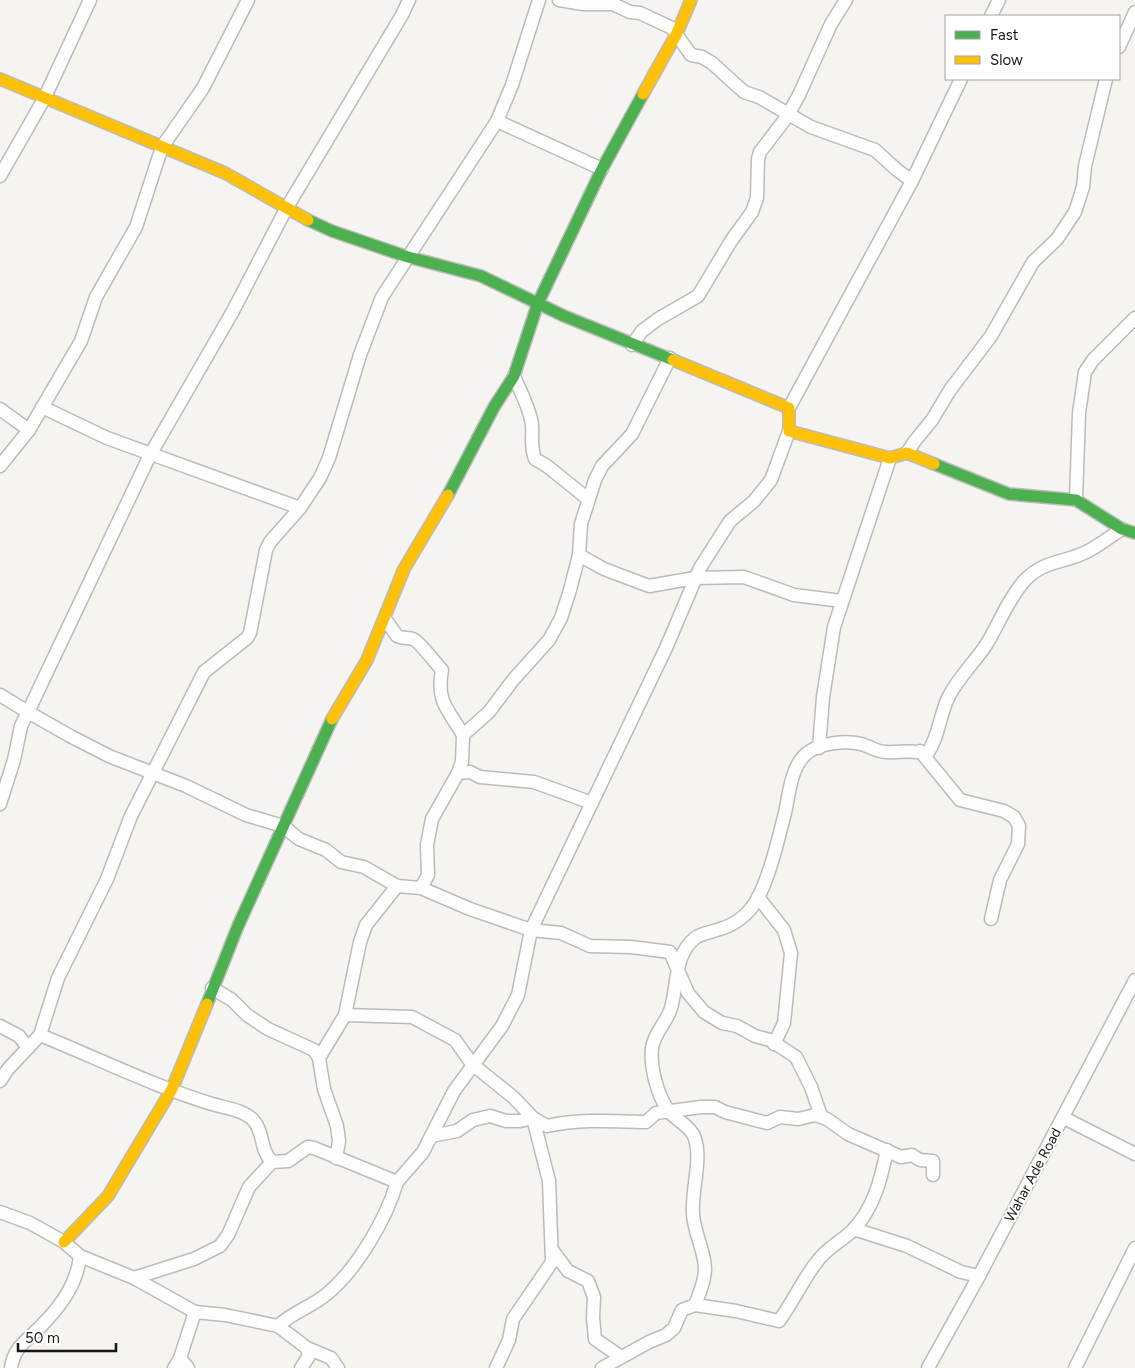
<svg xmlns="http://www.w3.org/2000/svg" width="1135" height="1368" font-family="Figtree,sans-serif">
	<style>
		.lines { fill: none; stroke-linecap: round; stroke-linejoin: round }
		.street-casing { stroke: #bbbbb9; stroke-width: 15 }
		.fast-casing { stroke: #bbbbb9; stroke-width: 14 }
		.slow-casing { stroke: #bbbbb9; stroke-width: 14 }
		.street { stroke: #fefdfd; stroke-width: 12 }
		.fast { stroke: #4caf50; stroke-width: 11 }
		.slow { stroke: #ffc107; stroke-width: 11 }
		.labels { text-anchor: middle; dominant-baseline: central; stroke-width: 4; stroke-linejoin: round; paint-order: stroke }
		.street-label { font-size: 14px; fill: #181716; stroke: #fff }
	</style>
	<rect width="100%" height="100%" fill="#f5f4f1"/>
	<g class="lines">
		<defs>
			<g id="street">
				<path d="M 559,0 L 583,4 L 613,4 L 630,12 L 640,13 L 672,28 L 691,55 L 702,57 L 712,63 L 744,92 L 759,97 L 811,127 L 875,150 L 897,170 L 912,181"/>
				<path d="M 991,16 L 999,0"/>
				<path d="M 1119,47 L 1135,12"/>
				<path d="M 497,121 L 602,169"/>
				<path d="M 0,176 L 44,99 L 90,0"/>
				<path d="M 632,345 L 642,331 L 658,319 L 698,296 L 731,241 L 752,212 L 757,198 L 758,159 L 760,152 L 786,118 L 799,95 L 831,24 L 846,0"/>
				<path d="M 514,376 C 520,391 530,408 532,425 C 533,438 530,445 535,459 L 547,466 L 588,499"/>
				<path d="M 42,407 L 107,438 L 300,508"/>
				<path d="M 789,408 L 912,181 L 961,79"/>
				<path d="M 0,409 L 29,430"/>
				<path d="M 907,453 L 914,442 L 932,420 L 950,390 L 991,336 L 1033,262 L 1057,239 L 1075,212 L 1083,187 L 1085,166 L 1106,79"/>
				<path d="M 0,466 L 29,430 L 81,341 L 96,297 L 136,227 L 162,147 L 203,88 L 248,0"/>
				<path d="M 1076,500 L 1079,413 L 1085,372 L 1093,360 L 1135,318"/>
				<path d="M 579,555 L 604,569 L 649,586 L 695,578 L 744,577 L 794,595 L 842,601"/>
				<path d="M 385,619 L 397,636 C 403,639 408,637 413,639 C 419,641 436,664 442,670 C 436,702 448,709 463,735"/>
				<path d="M 0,695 L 28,712 L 150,455 L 233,311 L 286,209 L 402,15 L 409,0"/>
				<path d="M 819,748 L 823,697 L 834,627 L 890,458"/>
				<path d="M 920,751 L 960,800 L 1004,811 L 1014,817 L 1019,826 L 1018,844 L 1000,880 L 991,919"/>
				<path d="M 458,773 L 470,772 L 480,777 L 534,782 L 592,803"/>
				<path d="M 0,804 L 14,760 L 21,726 L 28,712 L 70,736 L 109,756 L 186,786 L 246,815 L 283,826 L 299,839 L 326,850 L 341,862 L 364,867 L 397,886 L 421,888 L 470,909 L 531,930 L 561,933 L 590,946 L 631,947 L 670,952 L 688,993 L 704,1012 L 722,1023 L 737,1026 L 755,1036 L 770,1040 L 796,1057 L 811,1087 L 821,1116"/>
				<path d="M 421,888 L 428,875 L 427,845 L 432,819 L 458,773 L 462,762 L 463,735 L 489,712 L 513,680 L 549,640 L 561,618 L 570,590 L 579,555 L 581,524 L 595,480 L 602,466 L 632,434 L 670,358"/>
				<path d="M 758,897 L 784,930 L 791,953 L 784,1023 L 774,1044"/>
				<path d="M 212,988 L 232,1000 L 247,1015 L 268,1029 L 314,1050 L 319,1058 L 324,1089 L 337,1126 L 339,1141 L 336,1158"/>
				<path d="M 345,1015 L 412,1017 L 455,1040 L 472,1064 L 513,1097 L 533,1118 L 549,1181 L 552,1262 L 513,1319 L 509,1340 L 496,1368"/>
				<path d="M 0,1026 L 19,1036 L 28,1048"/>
				<path d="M 40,1035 C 97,1058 153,1086 212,1104 C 225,1108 245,1110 254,1121 C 265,1135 259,1148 272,1162 L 249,1187 L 228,1235 L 220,1246 L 194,1259 L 134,1278"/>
				<path d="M 319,1058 L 345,1015 L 360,942 L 366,925 L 397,886"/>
				<path d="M 0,1081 L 8,1069 L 40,1035 L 58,978 L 107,879 L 131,816 L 204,672 L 247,638 L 250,633 L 266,550 L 270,542 L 300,508 L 320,478 L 329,458 L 360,355 L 382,297 L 497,121 L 512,85 L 539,0"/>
				<path d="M 1064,1118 L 1135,1154"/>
				<path d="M 431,1136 L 457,1131 L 473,1120 L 490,1116 L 506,1121 L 520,1121 L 533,1118 L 547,1126 C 579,1119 613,1121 646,1122 L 656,1113 L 701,1107 L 715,1107 L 725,1112 L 767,1123 L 780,1117 L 798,1119 L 815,1115 L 827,1119 L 848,1134 L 901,1157 L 912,1155 L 920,1160 L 933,1161 L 933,1175"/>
				<path d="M 272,1162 L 288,1161 L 308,1147 L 314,1148 L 397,1182 L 423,1152 L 454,1091 L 502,1026 L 518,995 L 531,930 L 666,648 L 700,568 L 730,521 L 754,501 L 771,480 L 789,431"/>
				<path d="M 0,1212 L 30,1223 L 64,1242 L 80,1256 L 134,1278 L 195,1312 L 225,1315 L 278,1326 L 307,1348 L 331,1358 L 338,1368"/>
				<path d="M 854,1229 L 907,1246 L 961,1272 L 979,1276"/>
				<path d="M 553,1251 L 568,1271 L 588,1281 L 594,1297 L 593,1318 L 595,1339 L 621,1357"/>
				<path d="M 695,1305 L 736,1311 L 779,1321 C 793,1302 802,1281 816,1263 C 826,1248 841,1242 853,1230 C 874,1208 881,1179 887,1150"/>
				<path d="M 278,1326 C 292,1313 308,1308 323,1297 C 355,1273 386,1220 397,1182"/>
				<path d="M 180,1358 L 188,1368"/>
				<path d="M 11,1368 C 14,1345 30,1339 44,1323 C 63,1303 77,1283 80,1256"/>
				<path d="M 174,1368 L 180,1358 L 195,1312"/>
				<path d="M 301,1368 L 309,1356 L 307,1348"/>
				<path d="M 602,1368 L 649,1342 L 666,1335 L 674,1328 L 682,1310 L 695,1305 C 699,1294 705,1282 705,1269 C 705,1251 694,1233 693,1214 C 691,1190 703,1158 694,1136 C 689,1125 674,1119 668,1110 C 657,1094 650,1067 652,1048 C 654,1033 667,1022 671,1008 C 678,984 674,955 695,938 C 702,933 712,932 720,929 C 737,924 751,912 759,896 C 771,871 778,840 785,813 C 789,794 791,767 806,754 C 818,743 846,740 861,744 C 869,746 877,752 886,752 C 899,753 914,749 927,754 C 939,737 939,717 948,698 C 957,679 974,663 986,645 C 999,624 1008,599 1025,580 C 1045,559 1068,563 1090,550 C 1101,544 1111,536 1122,529"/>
				<path d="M 928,1368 L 979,1276 L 1135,980"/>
				<path d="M 1075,1368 L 1135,1248"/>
			</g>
			<g id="fast">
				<path d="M 308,220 L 332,231 L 408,257 L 481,276 L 564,316 L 673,360"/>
				<path d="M 934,464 L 1009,494 L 1076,500 L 1122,529 L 1135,533"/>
				<path d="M 448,495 L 494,407 L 514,376 L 538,303 L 602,169 L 643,94"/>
				<path d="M 207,1004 L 238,926 L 332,719"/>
			</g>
			<g id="slow">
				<path d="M 0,79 L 225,173 L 308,220"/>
				<path d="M 643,94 L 677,33 L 691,0"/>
				<path d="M 673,360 L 789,408 L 789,431 L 890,458 L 907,453 L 934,464"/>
				<path d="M 332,719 L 367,660 L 404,569 L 448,495"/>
				<path d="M 64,1242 L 108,1196 L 172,1089 L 207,1004"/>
			</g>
		</defs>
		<use href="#street" class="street-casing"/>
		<use href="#fast" class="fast-casing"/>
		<use href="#slow" class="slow-casing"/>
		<use href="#street" class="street"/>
		<use href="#fast" class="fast"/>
		<use href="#slow" class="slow"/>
	</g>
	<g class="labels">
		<g class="street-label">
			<text transform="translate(1033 1175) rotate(-62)">Wahar Ade Road</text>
		</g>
	</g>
	<rect x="945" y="15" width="175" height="65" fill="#ffffff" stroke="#a3a2a2"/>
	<rect x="955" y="31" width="25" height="8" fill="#4caf50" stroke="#a3a2a2"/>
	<text x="990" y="40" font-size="15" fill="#181716">Fast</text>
	<rect x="955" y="56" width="25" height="8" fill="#ffc107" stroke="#a3a2a2"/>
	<text x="990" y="65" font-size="15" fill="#181716">Slow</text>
	<path d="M18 1343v8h98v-8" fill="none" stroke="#181716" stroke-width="2.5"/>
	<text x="25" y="1343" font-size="15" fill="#181716" stroke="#ffffff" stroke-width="4" paint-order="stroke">50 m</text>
</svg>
